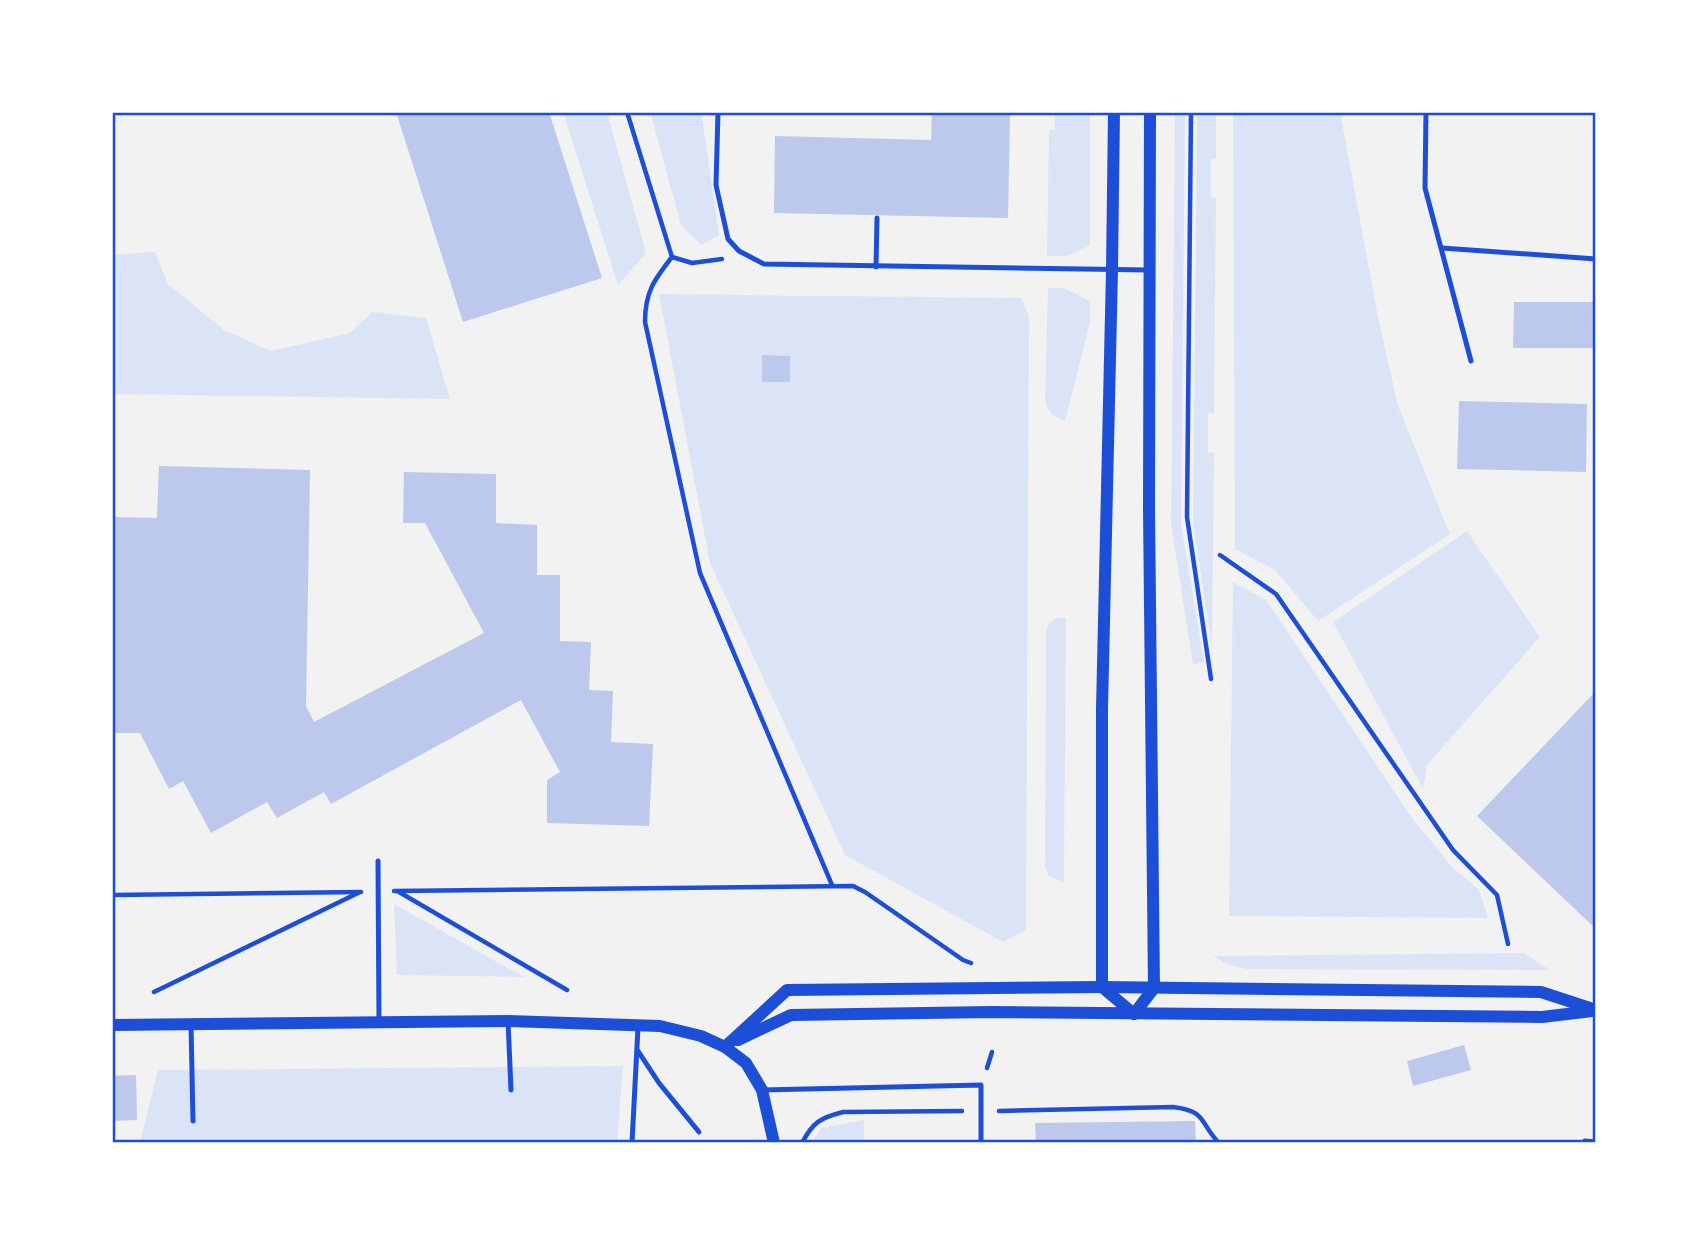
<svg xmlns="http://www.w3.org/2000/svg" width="1708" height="1255" font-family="'Noto Sans',sans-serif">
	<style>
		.green { fill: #dbe4f7 }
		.building { fill: #bdc9ec }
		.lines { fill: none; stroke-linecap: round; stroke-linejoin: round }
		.path { stroke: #1d4ed8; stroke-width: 4.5 }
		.service { stroke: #1d4ed8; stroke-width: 5 }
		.tertiary { stroke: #1d4ed8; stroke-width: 12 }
		.neatline { fill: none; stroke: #1d4ed8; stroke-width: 2.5 }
	</style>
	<rect width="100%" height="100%" fill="#f2f2f2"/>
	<g class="green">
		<path d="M 563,112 L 607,112 L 646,253 L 618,285 Z"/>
		<path d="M 650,112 L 693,112 L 702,117 L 719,235 L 701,245 L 681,225 Z"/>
		<path d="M 1055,112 L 1090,112 L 1090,245 L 1067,256 L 1047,256 L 1049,130 L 1055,129 Z"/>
		<path d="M 1175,112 L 1185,112 L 1181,524 L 1204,662 L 1193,664 L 1171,524 Z"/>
		<path d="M 1197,112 L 1216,112 L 1216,159 L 1211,159 L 1211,197 L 1216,198 L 1214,413 L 1208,413 L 1208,452 L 1214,453 L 1212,648 L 1193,522 Z"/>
		<path d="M 1233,112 L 1340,112 L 1378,317 L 1398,406 L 1450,534 L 1318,621 L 1275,570 L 1235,549 Z"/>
		<path d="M 155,252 L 168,284 L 224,330 L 271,351 L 350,333 L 372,312 L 426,318 L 450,399 L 112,394 L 112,255 Z"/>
		<path d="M 1048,288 L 1064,288 L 1090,301 L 1090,322 L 1065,421 C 1053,417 1048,413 1045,400 Z"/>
		<path d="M 659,294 L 1021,298 L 1029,316 L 1026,930 L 1003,942 L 845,855 L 710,563 Z"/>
		<path d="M 1467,531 L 1540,637 L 1427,765 L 1423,789 L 1333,622 Z"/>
		<path d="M 1233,582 L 1266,600 L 1409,814 L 1452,867 L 1479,890 L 1488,918 L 1229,916 Z"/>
		<path d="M 1056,618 L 1066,618 L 1064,883 L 1048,875 L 1045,867 L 1046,631 L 1049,623 Z"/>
		<path d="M 394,904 L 524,977 L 397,975 Z"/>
		<path d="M 1524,953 L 1550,970 L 1246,969 L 1228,965 L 1213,956 Z"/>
		<path d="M 623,1066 L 617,1143 L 140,1143 L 158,1070 Z"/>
		<path d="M 864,1120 L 864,1143 L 812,1143 L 821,1128 Z"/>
	</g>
	<g class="building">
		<path d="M 396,112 L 549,112 L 602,278 L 463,322 Z"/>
		<path d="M 932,112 L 1010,112 L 1008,218 L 774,213 L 775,136 L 931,140 Z"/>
		<path d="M 1514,302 L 1595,302 L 1595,348 L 1513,348 Z"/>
		<path d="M 762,355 L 790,356 L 790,382 L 762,382 Z"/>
		<path d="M 1459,401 L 1587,404 L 1586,472 L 1457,469 Z"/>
		<path d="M 159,466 L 310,470 L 306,706 L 314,722 L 484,633 L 425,523 L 403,523 L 404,472 L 496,474 L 496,523 L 537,525 L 537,575 L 560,575 L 560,641 L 591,642 L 589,690 L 613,691 L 611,742 L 653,744 L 649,826 L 547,823 L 547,780 L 560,772 L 521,700 L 331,804 L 324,792 L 277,818 L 267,802 L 211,833 L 183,781 L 169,789 L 140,733 L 112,733 L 112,517 L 157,518 Z"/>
		<path d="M 1594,693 L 1596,695 L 1596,929 L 1477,816 Z"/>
		<path d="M 1464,1045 L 1471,1070 L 1413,1086 L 1407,1061 Z"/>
		<path d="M 136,1075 L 137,1120 L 112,1121 L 112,1076 Z"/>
		<path d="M 1195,1121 L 1196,1143 L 1036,1143 L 1035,1123 Z"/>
	</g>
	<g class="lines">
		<g class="path">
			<path d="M 627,112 L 672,257 C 654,280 645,292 645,322 L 700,573 L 832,885"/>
			<path d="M 1191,112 L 1187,517 L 1211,679"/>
			<path d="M 672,257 L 692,263 L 722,259"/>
			<path d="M 1220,555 L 1276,594 L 1453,850 L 1497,895 L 1508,944"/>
			<path d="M 394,891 L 853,886 L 865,892 L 963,960 L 971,963"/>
			<path d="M 399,892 L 567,990"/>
			<path d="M 112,895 L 361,892"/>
			<path d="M 154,992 L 358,893"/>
			<path d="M 987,1068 L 992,1052"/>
			<path d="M 999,1111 L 1173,1107 C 1207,1111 1199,1122 1219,1143"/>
			<path d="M 802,1143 C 813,1122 820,1118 843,1112 L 962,1111"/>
		</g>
		<g class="service">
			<path d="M 718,112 L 716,185 L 728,239 L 739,251 L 764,264 L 1148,270"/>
			<path d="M 1426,112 L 1425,188 L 1471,361"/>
			<path d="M 1442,248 L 1596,259"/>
			<path d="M 876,267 L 877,218"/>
			<path d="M 378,861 L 379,1023"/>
			<path d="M 508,1021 L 511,1090"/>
			<path d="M 191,1025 L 193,1121"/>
			<path d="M 638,1051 L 659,1083 L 699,1132"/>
			<path d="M 762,1090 L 981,1085 L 981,1143"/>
			<path d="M 1585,1141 L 1596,1142"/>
			<path d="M 632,1143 L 638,1027"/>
		</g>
		<g class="tertiary">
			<path d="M 1114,112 L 1112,270 L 1102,709 L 1102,987 L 1134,1014"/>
			<path d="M 1134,1014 L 1154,988 L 1149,508 L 1150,112"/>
			<path d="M 112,1025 L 508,1021 L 660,1026 L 701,1036 L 725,1047 L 746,1063 L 762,1090 L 774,1143"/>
			<path d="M 738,1040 L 791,1015 L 992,1012 L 1542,1017 L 1592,1011"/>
			<path d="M 725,1047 L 787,990 L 1102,987 L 1541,992 L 1596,1010"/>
		</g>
	</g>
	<rect width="1708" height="1255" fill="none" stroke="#ffffff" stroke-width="228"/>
	<rect x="114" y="114" width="1480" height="1027" class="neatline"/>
</svg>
